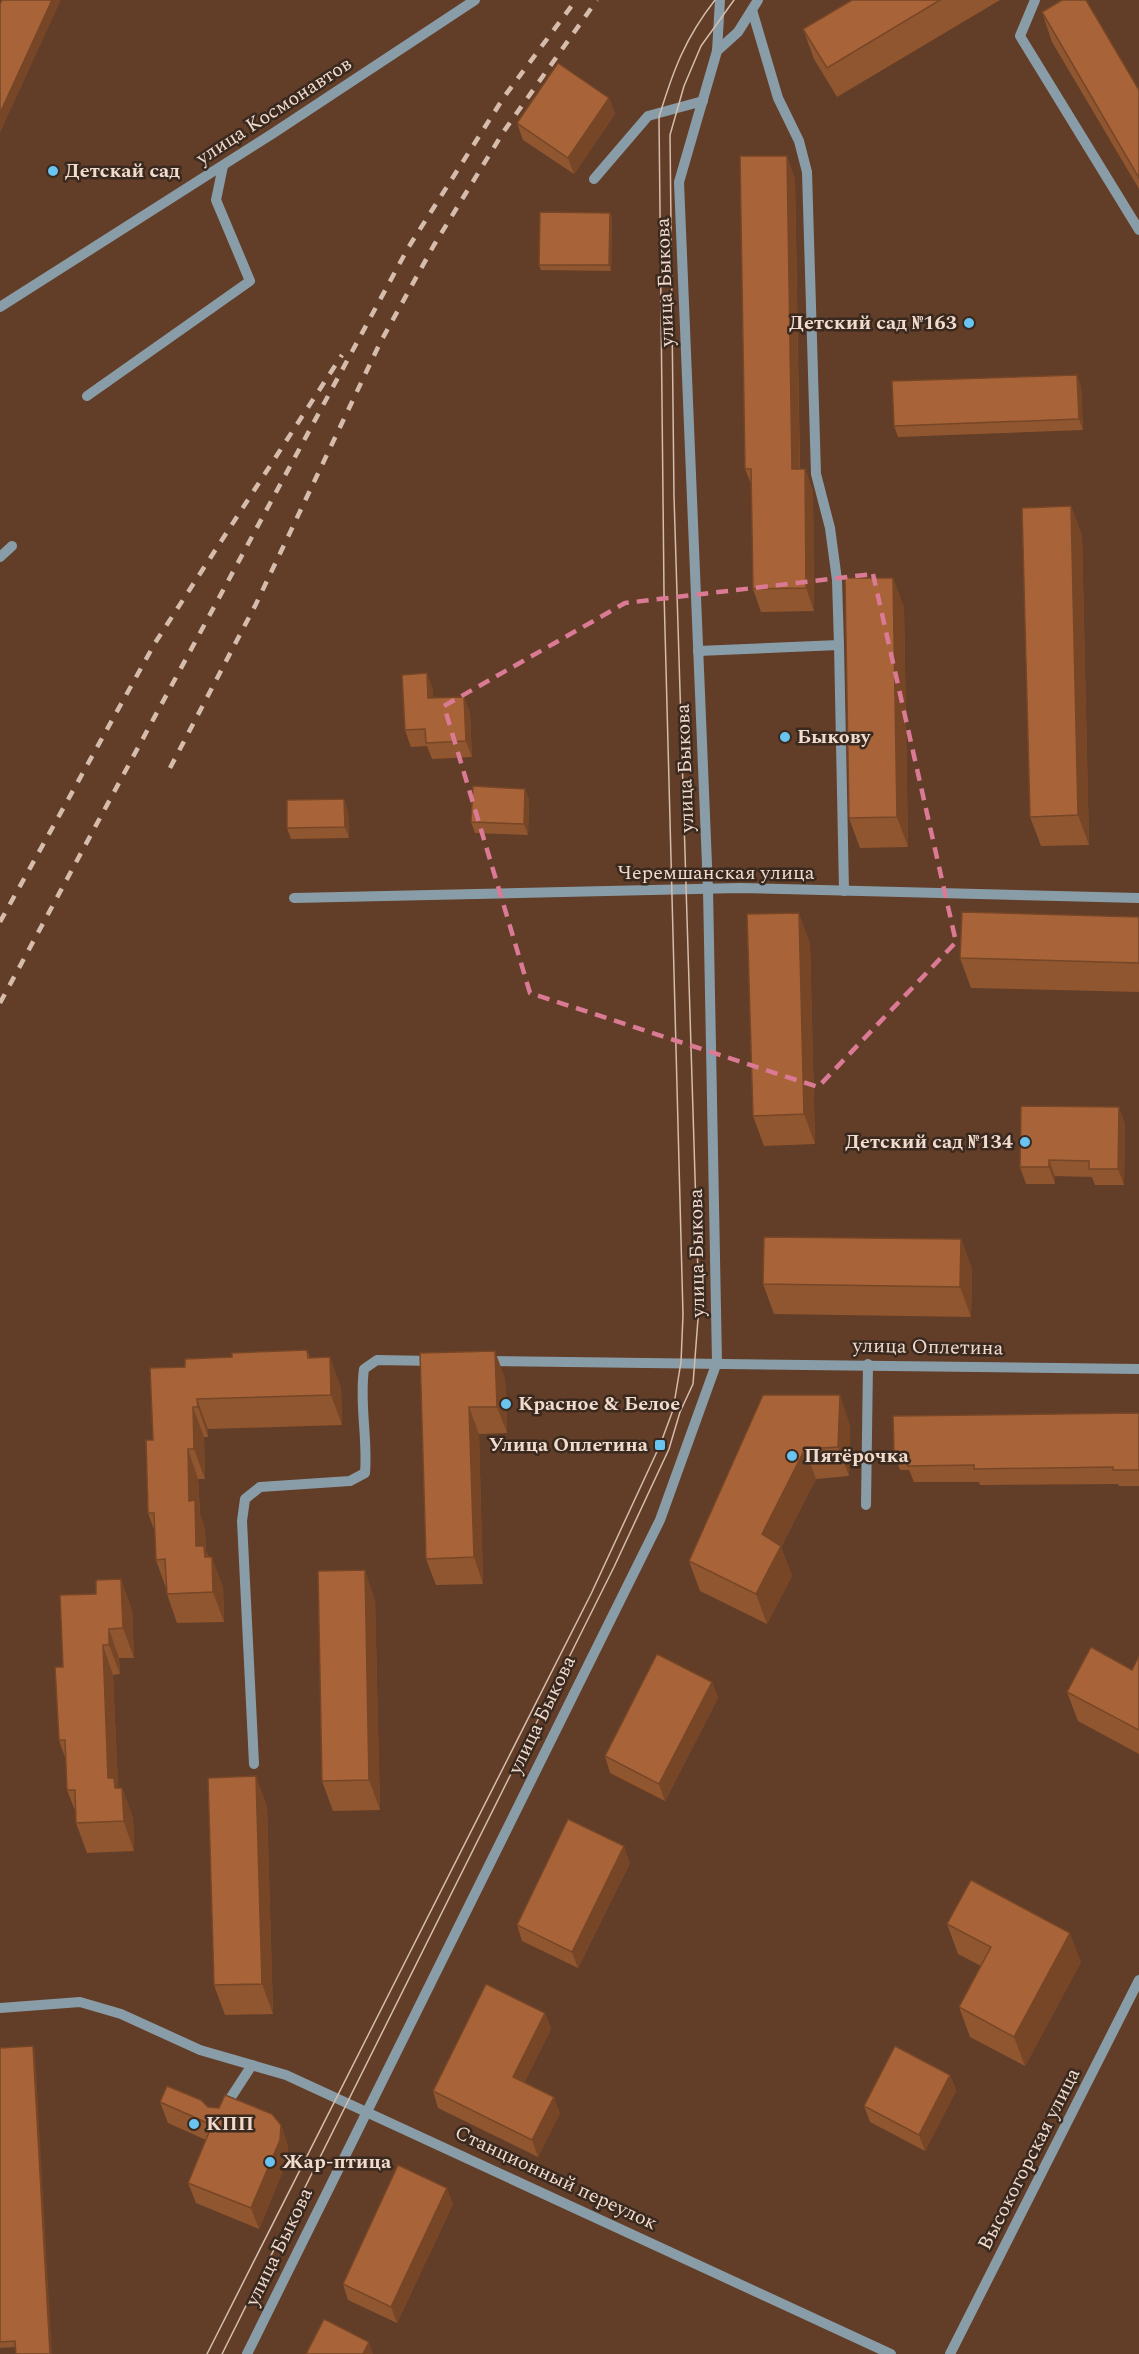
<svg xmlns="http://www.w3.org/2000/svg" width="1139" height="2354" font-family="Spectral,serif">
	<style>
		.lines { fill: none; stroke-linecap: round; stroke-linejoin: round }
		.minor { stroke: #899da8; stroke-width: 10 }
		.tram { stroke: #d5bcac; stroke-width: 1.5 }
		.rail { stroke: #d5bcac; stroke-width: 4.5; stroke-dasharray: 10 10; stroke-linecap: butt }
		.wall { fill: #905630 }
		.shaded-wall { fill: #764627 }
		.building { fill: #a86438; stroke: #764627; stroke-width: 1.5 }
		.marked { fill: none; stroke: #da7a94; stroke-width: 4.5; stroke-dasharray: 12 8; stroke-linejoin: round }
		.poi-dot { fill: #69c4f1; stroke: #3a291f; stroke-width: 2 }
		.labels { text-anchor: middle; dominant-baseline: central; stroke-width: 5; stroke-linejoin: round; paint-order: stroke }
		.street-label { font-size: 20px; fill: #f1dbcd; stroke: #3a291f }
		.poi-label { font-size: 20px; font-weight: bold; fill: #f1dbcd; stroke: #3a291f; text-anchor: start }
	</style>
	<rect width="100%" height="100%" fill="#623d27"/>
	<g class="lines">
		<g class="minor">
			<path d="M 1035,0 L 1020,36 L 1139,230"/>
			<path d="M 717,51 L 738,32 L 758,0"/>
			<path d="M 594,179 L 648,116 L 703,101"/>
			<path d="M 0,307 L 272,134 L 475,0"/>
			<path d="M 87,396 L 250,281 L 216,200 L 223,166"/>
			<path d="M 0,557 L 12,546"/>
			<path d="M 839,645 L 844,891"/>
			<path d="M 698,651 L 839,645 L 837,580 L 830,528 L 816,474 L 807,172 L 799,141 L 778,98 L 752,10"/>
			<path d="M 294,898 L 740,888 L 1139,898"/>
			<path d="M 485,1361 L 1139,1369"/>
			<path d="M 866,1505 L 868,1364"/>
			<path d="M 254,1764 L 242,1521 L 245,1499 L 260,1487 L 350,1481 L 365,1473 C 368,1438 359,1404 364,1369 L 377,1360 L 434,1361"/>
			<path d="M 0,2008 L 80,2002 L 121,2014 L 200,2050 L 286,2075 L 891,2354"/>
			<path d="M 224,2108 L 252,2065"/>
			<path d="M 247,2354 L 660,1520 L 717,1362 L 708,889 L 679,182 L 717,51 L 720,0"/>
			<path d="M 950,2354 L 1139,1980"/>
		</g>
		<g class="tram">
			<path d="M 207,2354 L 591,1594 L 660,1445 L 673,1410 L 681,1362 L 683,1315 L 664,592 L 659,117 C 673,71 685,38 715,0"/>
			<path d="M 222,2354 L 614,1567 L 669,1449 L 680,1412 L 693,1384 L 699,1306 L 674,496 L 670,135 L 684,86 L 701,46 L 734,0"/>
		</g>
		<g class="rail">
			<path d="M 170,768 L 256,604 L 380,343 L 434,245 L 504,131 L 597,0"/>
			<path d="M 0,922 L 155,643 L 342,355"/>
			<path d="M 0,1003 L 408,248 L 504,97 L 576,0"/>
		</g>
	</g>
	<g class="wall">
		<path d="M 852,0 L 1000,0 L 837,97 L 814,59 L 803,29 Z"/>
		<path d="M 1042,12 L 1139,90 L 1139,189 L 1052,42 Z"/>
		<path d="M 609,98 L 615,114 L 574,174 L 523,140 L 517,123 Z"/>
		<path d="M 795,178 L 800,469 L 805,469 L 813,491 L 814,611 L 761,612 L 753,589 L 752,486 L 745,469 Z"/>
		<path d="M 610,213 L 612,219 L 611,271 L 541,270 L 539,265 Z"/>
		<path d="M 1081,386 L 1083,430 L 898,437 L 894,426 Z"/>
		<path d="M 1071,506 L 1082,536 L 1089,845 L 1041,846 L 1030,817 Z"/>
		<path d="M 893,578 L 904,608 L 908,847 L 860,848 L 849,818 Z"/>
		<path d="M 433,689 L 433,698 L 464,697 L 470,713 L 472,757 L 432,759 L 427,746 L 411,747 L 405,730 Z"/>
		<path d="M 525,789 L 529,800 L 528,835 L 475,833 L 471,822 Z"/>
		<path d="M 348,810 L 349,838 L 291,839 L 287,828 Z"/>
		<path d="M 1139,917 L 1139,992 L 971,988 L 960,958 Z"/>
		<path d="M 810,943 L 815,1144 L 764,1146 L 753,1116 Z"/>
		<path d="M 1125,1123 L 1124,1185 L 1095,1185 L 1092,1177 L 1055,1176 L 1055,1184 L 1026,1184 L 1020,1167 Z"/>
		<path d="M 961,1239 L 972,1269 L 971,1317 L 774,1314 L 763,1284 Z"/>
		<path d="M 307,1350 L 310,1358 L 341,1387 L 342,1425 L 208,1429 L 208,1437 L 204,1437 L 205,1479 L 198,1479 L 200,1514 L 205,1530 L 206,1551 L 223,1587 L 224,1622 L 177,1623 L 167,1594 L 166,1588 L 156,1560 L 155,1532 L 148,1513 L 153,1440 L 185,1367 L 232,1357 Z"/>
		<path d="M 420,1353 L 505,1378 L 507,1433 L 479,1434 L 483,1584 L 436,1585 L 426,1559 Z"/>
		<path d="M 763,1395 L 850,1425 L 849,1476 L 816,1479 L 781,1547 L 792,1576 L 767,1624 L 700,1591 L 689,1561 Z"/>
		<path d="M 1139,1413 L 1139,1486 L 1119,1486 L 1118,1484 L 980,1485 L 979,1482 L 914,1482 L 909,1470 L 900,1470 L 894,1453 Z"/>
		<path d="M 375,1600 L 380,1810 L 333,1811 L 322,1781 Z"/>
		<path d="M 132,1609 L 134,1658 L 119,1658 L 120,1674 L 113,1675 L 118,1787 L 118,1788 L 122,1788 L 133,1818 L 134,1851 L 87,1853 L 76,1823 L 76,1813 L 67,1790 L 66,1760 L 59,1740 L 63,1667 Z"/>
		<path d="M 1139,1656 L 1139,1754 L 1078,1721 L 1067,1692 L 1132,1670 Z"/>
		<path d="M 712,1682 L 718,1698 L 665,1801 L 610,1773 L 605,1756 Z"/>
		<path d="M 267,1806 L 273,2014 L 225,2015 L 214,1985 Z"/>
		<path d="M 630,1863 L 578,1968 L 522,1941 L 517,1925 Z"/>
		<path d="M 947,1924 L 1081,1962 L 1025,2066 L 970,2037 L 959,2007 L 981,1966 L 958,1954 Z"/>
		<path d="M 545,2013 L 551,2029 L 524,2083 L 560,2113 L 538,2157 L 438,2108 L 433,2091 Z"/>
		<path d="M 33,2046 L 35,2052 L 16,2347 L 0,2348 L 0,2048 Z"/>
		<path d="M 950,2075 L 956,2091 L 925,2151 L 870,2122 L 864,2106 Z"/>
		<path d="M 160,2102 L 208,2107 L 281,2125 L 288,2146 L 287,2161 L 259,2229 L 196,2203 L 188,2183 L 206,2140 L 168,2123 Z"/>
		<path d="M 453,2204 L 397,2323 L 348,2300 L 343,2284 Z"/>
	</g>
	<g class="shaded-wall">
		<path d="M 52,0 L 61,0 L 0,133 L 0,113 Z"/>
		<path d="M 609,98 L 615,114 L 574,174 L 568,158 Z"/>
		<path d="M 787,156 L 795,178 L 800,491 L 792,469 Z"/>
		<path d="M 610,213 L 612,219 L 611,271 L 609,265 Z"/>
		<path d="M 1077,375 L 1081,386 L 1083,430 L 1079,419 Z"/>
		<path d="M 805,469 L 813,491 L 814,611 L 806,588 Z"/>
		<path d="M 1071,506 L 1082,536 L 1089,845 L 1078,815 Z"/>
		<path d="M 893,578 L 904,608 L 908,847 L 897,817 Z"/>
		<path d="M 427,673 L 433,689 L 434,715 L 428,698 Z"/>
		<path d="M 464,697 L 470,713 L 472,757 L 466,741 Z"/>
		<path d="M 525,789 L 529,800 L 528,835 L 524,824 Z"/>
		<path d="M 344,799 L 348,810 L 349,838 L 345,827 Z"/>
		<path d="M 799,913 L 810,943 L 815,1144 L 804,1114 Z"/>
		<path d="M 1119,1107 L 1125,1123 L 1124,1185 L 1118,1169 Z"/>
		<path d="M 1049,1160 L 1055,1176 L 1055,1184 L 1049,1167 Z"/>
		<path d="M 961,1239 L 972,1269 L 971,1317 L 960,1287 Z"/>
		<path d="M 495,1351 L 505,1378 L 507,1433 L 497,1407 Z"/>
		<path d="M 330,1357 L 341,1387 L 342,1425 L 331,1395 Z"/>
		<path d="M 840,1395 L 850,1425 L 849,1476 L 838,1447 Z"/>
		<path d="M 197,1399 L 208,1429 L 208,1437 L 198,1407 Z"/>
		<path d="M 193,1407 L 204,1437 L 205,1479 L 194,1449 Z"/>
		<path d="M 469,1407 L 479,1434 L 483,1584 L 474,1557 Z"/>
		<path d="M 188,1449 L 198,1479 L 200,1514 L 205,1530 L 206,1551 L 212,1568 L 212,1557 L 223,1587 L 224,1622 L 196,1546 L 189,1501 Z"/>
		<path d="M 805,1449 L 816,1479 L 781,1547 L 792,1576 L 767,1624 L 756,1594 L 762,1534 Z"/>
		<path d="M 365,1570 L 375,1600 L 380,1810 L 369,1780 Z"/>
		<path d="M 121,1579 L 132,1609 L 134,1658 L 123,1628 Z"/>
		<path d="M 109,1629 L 119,1658 L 120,1674 L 109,1645 Z"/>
		<path d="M 103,1645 L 113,1675 L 118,1787 L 122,1800 L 122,1788 L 133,1818 L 134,1851 L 108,1778 Z"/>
		<path d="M 712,1682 L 718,1698 L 665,1801 L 659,1784 Z"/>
		<path d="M 256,1776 L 267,1806 L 273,2014 L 262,1984 Z"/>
		<path d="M 624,1846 L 630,1863 L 578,1968 L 572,1952 Z"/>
		<path d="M 1070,1933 L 1081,1962 L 1025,2066 L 1014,2037 Z"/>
		<path d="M 545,2013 L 551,2029 L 519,2093 L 513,2077 Z"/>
		<path d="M 33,2046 L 35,2052 L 52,2354 L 50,2354 Z"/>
		<path d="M 950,2075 L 956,2091 L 925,2151 L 919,2135 Z"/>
		<path d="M 554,2097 L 560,2113 L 538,2157 L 532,2140 Z"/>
		<path d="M 281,2125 L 288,2146 L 287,2161 L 259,2229 L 251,2208 Z"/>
		<path d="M 447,2188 L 453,2204 L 397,2323 L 391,2307 Z"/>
		<path d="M 369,2342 L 373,2354 L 363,2354 Z"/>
	</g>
	<g class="building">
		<path d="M 2,0 L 52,0 L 0,113 L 0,4 Z"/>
		<path d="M 852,0 L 940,0 L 827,68 L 803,29 Z"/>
		<path d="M 1062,0 L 1086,0 L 1139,90 L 1139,178 L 1042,12 Z"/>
		<path d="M 558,63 L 609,98 L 568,158 L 517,123 Z"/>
		<path d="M 740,156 L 787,156 L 792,469 L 805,469 L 806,588 L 753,589 L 751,469 L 745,469 Z"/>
		<path d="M 540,212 L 610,213 L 609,265 L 539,265 Z"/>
		<path d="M 1077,375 L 1079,419 L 894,426 L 892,381 Z"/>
		<path d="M 1071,506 L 1078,815 L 1030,817 L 1022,508 Z"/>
		<path d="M 845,578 L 893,578 L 897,817 L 849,818 Z"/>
		<path d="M 427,673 L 428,698 L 464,697 L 466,741 L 426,743 L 425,729 L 405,730 L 402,675 Z"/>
		<path d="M 473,786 L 525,789 L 524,824 L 471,822 Z"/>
		<path d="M 344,799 L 345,827 L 287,828 L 287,800 Z"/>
		<path d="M 962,912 L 1139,917 L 1139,963 L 960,958 Z"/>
		<path d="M 799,913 L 804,1114 L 753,1116 L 747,914 Z"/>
		<path d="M 1021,1106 L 1119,1107 L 1118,1169 L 1089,1169 L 1089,1161 L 1049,1160 L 1049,1167 L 1020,1167 Z"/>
		<path d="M 764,1237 L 961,1239 L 960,1287 L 763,1284 Z"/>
		<path d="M 307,1350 L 308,1358 L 330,1357 L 331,1395 L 197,1399 L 198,1407 L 193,1407 L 194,1449 L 188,1449 L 189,1501 L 195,1500 L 196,1546 L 204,1546 L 205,1557 L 212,1557 L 213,1592 L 167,1594 L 165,1559 L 156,1560 L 154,1513 L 148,1513 L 146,1440 L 153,1440 L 150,1368 L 185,1367 L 185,1359 L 232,1357 L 232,1353 Z"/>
		<path d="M 495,1351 L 497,1407 L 469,1407 L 474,1557 L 426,1559 L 420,1353 Z"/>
		<path d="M 763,1395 L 840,1395 L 838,1447 L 805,1449 L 762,1534 L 781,1546 L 756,1594 L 689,1561 Z"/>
		<path d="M 1139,1413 L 1139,1470 L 1113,1470 L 1113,1467 L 974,1469 L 974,1465 L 908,1466 L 908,1453 L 894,1453 L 893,1416 Z"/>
		<path d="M 365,1570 L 369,1780 L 322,1781 L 318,1571 Z"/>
		<path d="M 121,1579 L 123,1628 L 109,1629 L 109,1645 L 103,1645 L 108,1778 L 114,1778 L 115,1788 L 122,1788 L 124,1821 L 76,1823 L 75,1790 L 67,1790 L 65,1740 L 59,1740 L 55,1667 L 63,1667 L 60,1595 L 96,1594 L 96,1580 Z"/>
		<path d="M 1091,1647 L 1132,1670 L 1139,1656 L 1139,1730 L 1067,1692 Z"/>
		<path d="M 657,1654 L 712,1682 L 659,1784 L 605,1756 Z"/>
		<path d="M 256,1776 L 262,1984 L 214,1985 L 208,1778 Z"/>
		<path d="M 568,1819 L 624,1846 L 572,1952 L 517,1925 Z"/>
		<path d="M 971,1880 L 1070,1933 L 1014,2037 L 959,2007 L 991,1947 L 947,1924 Z"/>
		<path d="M 486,1984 L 545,2013 L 513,2077 L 554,2097 L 532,2140 L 433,2091 Z"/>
		<path d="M 33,2046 L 50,2354 L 16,2354 L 15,2341 L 0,2342 L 0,2048 Z"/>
		<path d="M 895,2046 L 950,2075 L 919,2135 L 864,2106 Z"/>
		<path d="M 167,2086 L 201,2100 L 208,2107 L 219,2108 L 225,2095 L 272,2114 L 281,2125 L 280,2140 L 251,2208 L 188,2183 L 212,2125 L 160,2102 Z"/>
		<path d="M 398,2165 L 447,2188 L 391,2307 L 343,2284 Z"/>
		<path d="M 324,2319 L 369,2342 L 363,2354 L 306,2354 Z"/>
	</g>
	<path class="marked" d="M 873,574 L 956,942 L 818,1087 L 530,993 L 444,706 L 625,603 Z"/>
	<g class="poi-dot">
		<circle cx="53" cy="171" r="6"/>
		<circle cx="969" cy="323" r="6"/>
		<circle cx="785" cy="737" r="6"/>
		<circle cx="1025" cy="1142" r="6"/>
		<circle cx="506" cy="1404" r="6"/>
		<rect x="654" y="1439" width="12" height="12" rx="3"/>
		<circle cx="792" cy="1456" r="6"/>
		<circle cx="194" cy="2124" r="6"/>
		<circle cx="270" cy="2162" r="6"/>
	</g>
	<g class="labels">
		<g class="street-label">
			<text transform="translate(274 111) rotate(-33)">улица Космонавтов</text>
			<text transform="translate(665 282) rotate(-92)">улица Быкова</text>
			<text transform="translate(685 768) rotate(-92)">улица Быкова</text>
			<text x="716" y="873">Черемшанская улица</text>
			<text transform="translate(697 1253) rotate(-91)">улица Быкова</text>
			<text transform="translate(928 1347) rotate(1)">улица Оплетина</text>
			<text transform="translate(542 1715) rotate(-64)">улица Быкова</text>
			<text transform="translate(1029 2159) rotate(-63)">Высокогорская улица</text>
			<text transform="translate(556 2178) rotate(25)">Станционный переулок</text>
			<text transform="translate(279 2247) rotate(-64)">улица Быкова</text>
		</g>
		<g class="poi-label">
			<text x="65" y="171">Детскай сад</text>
			<text x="957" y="323" text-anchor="end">Детский сад №163</text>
			<text x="797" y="737">Быкову</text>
			<text x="1013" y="1142" text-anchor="end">Детский сад №134</text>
			<text x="518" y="1404">Красное &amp; Белое</text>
			<text x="648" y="1445" text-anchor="end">Улица Оплетина</text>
			<text x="804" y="1456">Пятёрочка</text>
			<text x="206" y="2124">КПП</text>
			<text x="282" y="2162">Жар-птица</text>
		</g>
	</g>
</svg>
